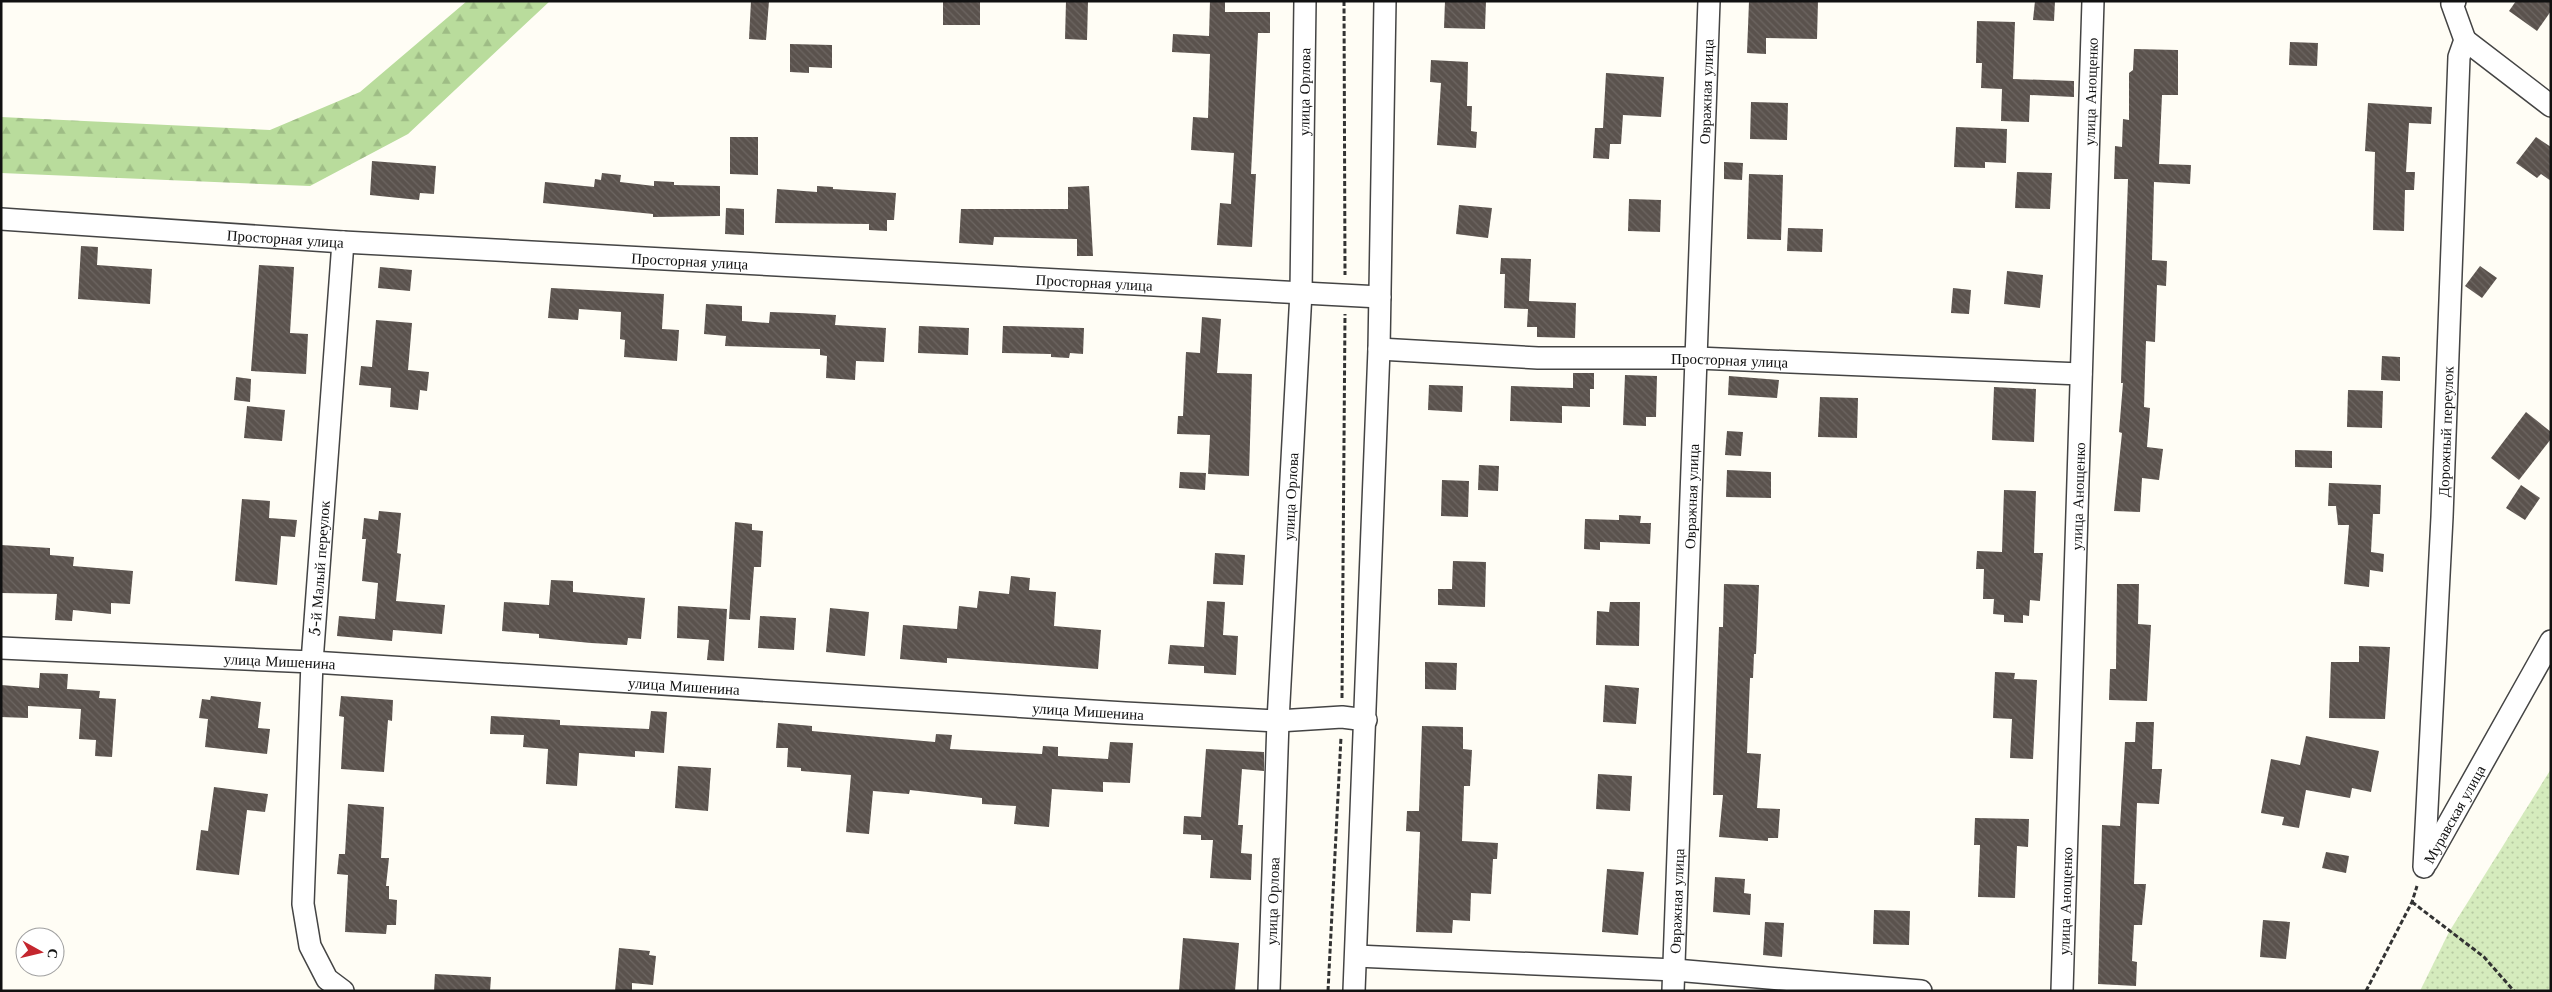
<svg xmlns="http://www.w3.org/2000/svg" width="2552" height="992" font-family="'Libre Baskerville',serif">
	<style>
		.grass { fill: url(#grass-dots) }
		.forest { fill: url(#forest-firs) }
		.building { fill: url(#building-back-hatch) }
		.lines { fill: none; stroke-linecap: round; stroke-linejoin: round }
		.minor-casing { stroke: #444; stroke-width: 24 }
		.path { stroke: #333; stroke-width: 3; stroke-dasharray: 5 2.5; stroke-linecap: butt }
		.minor { stroke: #fff; stroke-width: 21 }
		.labels { text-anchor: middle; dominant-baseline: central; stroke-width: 5; stroke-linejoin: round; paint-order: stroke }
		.street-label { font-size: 15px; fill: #111; stroke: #fff }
	</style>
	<defs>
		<pattern id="grass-dots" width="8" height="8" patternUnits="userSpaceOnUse" patternTransform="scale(1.25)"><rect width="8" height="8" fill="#d5ebbd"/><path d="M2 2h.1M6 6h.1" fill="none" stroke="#b6c8a1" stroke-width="1.8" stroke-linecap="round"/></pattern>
		<pattern id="forest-firs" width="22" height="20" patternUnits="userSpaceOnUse" patternTransform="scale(1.25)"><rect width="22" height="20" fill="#b9dc9c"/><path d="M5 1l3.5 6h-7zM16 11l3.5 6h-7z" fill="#9ebc85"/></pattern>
		<pattern id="building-back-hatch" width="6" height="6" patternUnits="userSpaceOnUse" patternTransform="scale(1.25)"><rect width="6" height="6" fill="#5a524d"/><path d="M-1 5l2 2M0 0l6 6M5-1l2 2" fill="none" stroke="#6d6662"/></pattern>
	</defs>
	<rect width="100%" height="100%" fill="#fffdf5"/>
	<path class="grass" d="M 2551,769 L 2551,991 L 2420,991 L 2449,932 Z"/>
	<path class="forest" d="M 467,1 L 550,1 L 408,134 L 310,186 L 1,173 L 1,117 L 270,130 L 360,92 Z"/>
	<g class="building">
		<path d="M 751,1 L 769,1 L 766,40 L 749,39 Z"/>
		<rect x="943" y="1" width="37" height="24"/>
		<path d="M 1066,1 L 1088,1 L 1087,40 L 1065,39 Z"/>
		<path d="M 1210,1 L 1225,1 L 1225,12 L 1270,12 L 1270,33 L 1258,33 L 1251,174 L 1256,174 L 1252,247 L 1217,245 L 1220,203 L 1231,204 L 1234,153 L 1191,150 L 1193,117 L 1208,118 L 1210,54 L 1172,52 L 1173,34 L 1209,36 Z"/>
		<path d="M 1445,1 L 1486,1 L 1485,29 L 1444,28 Z"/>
		<path d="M 1749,1 L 1818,1 L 1817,39 L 1766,38 L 1766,54 L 1747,53 Z"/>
		<path d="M 2035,1 L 2055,1 L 2054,21 L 2033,20 Z"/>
		<path d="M 2516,1 L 2551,1 L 2551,11 L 2537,31 L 2509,11 Z"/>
		<path d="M 1977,21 L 2015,22 L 2013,79 L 2074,81 L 2074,97 L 2030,95 L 2029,122 L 2001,121 L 2002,89 L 1981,88 L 1982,63 L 1976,63 Z"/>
		<path d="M 2290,42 L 2318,43 L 2317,66 L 2289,65 Z"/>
		<path d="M 790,44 L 832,45 L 832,68 L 809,67 L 809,73 L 790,72 Z"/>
		<path d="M 2134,49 L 2178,50 L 2178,95 L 2162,95 L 2159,164 L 2191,165 L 2190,184 L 2154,182 L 2152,260 L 2167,261 L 2166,286 L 2157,285 L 2155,342 L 2146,341 L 2144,407 L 2150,408 L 2147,447 L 2163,449 L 2159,480 L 2142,478 L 2140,512 L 2114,511 L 2122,433 L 2119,432 L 2123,383 L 2121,383 L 2128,179 L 2114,179 L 2115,146 L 2122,147 L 2123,119 L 2129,120 L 2129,73 L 2133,70 Z"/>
		<path d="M 1431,60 L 1468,62 L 1467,106 L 1472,106 L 1471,131 L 1477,132 L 1476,148 L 1437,145 L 1441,83 L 1430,82 Z"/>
		<path d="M 1606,73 L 1664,77 L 1661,117 L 1623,115 L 1621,144 L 1610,144 L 1609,159 L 1593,158 L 1595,128 L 1603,128 Z"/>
		<path d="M 1751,102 L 1788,103 L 1787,140 L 1750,139 Z"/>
		<path d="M 2368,103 L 2432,107 L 2431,124 L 2409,123 L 2406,172 L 2415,172 L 2414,190 L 2405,190 L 2404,231 L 2373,230 L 2375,152 L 2365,151 Z"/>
		<path d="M 1956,127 L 2007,129 L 2006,163 L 1985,162 L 1985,168 L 1954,167 Z"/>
		<path d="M 730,137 L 758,137 L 758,175 L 730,174 Z"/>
		<path d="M 2536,137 L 2551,147 L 2551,181 L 2541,174 L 2537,178 L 2516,163 Z"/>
		<path d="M 372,161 L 436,166 L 434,194 L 420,193 L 419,200 L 370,195 Z"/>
		<path d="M 1724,162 L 1743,163 L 1742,180 L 1724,179 Z"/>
		<path d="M 2017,172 L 2052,173 L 2050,209 L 2015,208 Z"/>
		<path d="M 602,173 L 621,175 L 620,182 L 654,186 L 654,181 L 674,182 L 674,185 L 720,186 L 720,216 L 653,217 L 653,214 L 543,203 L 545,182 L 594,187 L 595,179 L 601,180 Z"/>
		<path d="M 1749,174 L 1783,175 L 1781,240 L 1747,239 Z"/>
		<path d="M 817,186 L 833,187 L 833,189 L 896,193 L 894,220 L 887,220 L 887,231 L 869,230 L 869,224 L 775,223 L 777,189 L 817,192 Z"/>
		<path d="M 1089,186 L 1093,256 L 1077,256 L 1077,239 L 994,237 L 993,245 L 959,243 L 961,209 L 1068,209 L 1068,187 Z"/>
		<path d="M 1629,199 L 1661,200 L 1660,232 L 1628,231 Z"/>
		<path d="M 1459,205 L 1492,208 L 1488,238 L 1456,234 Z"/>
		<path d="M 726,208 L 744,209 L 744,235 L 725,234 Z"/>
		<path d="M 1788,228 L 1823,229 L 1822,252 L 1787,251 Z"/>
		<path d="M 81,246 L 98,247 L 97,265 L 152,269 L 150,304 L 78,299 Z"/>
		<path d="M 1501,258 L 1531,259 L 1529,301 L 1576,303 L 1575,338 L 1537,337 L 1537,327 L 1527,327 L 1528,309 L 1504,308 L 1505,274 L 1500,274 Z"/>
		<path d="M 259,265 L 294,267 L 290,333 L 308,334 L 306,374 L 251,371 Z"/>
		<path d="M 2480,266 L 2497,278 L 2482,298 L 2465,286 Z"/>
		<path d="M 380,267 L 412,270 L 410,291 L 378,288 Z"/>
		<path d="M 2007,271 L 2043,275 L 2040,308 L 2004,304 Z"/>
		<path d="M 551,288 L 664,294 L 662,329 L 679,330 L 677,361 L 624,357 L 625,340 L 620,339 L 621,312 L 579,309 L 578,320 L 548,318 Z"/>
		<path d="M 1953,288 L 1971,290 L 1969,314 L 1951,313 Z"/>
		<path d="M 706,304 L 742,306 L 742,321 L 769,323 L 770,312 L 799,313 L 836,315 L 835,325 L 886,328 L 884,362 L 856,361 L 855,380 L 826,378 L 827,356 L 820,355 L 820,349 L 725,346 L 726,336 L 704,334 Z"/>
		<path d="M 1202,317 L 1221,319 L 1217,373 L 1252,374 L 1249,476 L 1208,474 L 1210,435 L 1177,434 L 1178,416 L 1183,416 L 1186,352 L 1200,353 Z"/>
		<path d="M 376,320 L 412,323 L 408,370 L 429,372 L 427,391 L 420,390 L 418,410 L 390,407 L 391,388 L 359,385 L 361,366 L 372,367 Z"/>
		<path d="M 919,326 L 969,328 L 968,355 L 918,353 Z"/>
		<path d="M 1003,326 L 1084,328 L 1083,354 L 1070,353 L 1069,358 L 1051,357 L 1051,354 L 1002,353 Z"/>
		<path d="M 2382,356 L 2400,357 L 2400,381 L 2381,380 Z"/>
		<path d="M 1573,373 L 1594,373 L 1594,389 L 1590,389 L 1590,407 L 1562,406 L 1562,423 L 1510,421 L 1511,386 L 1573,388 Z"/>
		<path d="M 1625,375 L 1657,376 L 1656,417 L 1646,417 L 1646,426 L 1623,425 Z"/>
		<path d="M 1729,376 L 1779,380 L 1777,398 L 1728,395 Z"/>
		<path d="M 236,377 L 251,379 L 250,402 L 234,400 Z"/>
		<path d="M 1429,385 L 1463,386 L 1462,412 L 1428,410 Z"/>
		<path d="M 1994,387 L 2036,389 L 2034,442 L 1992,440 Z"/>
		<path d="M 2348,390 L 2383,391 L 2382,428 L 2347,427 Z"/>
		<path d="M 1820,397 L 1858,398 L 1857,438 L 1818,437 Z"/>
		<path d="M 247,406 L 285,410 L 282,441 L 244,438 Z"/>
		<path d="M 2526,412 L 2551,432 L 2551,439 L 2519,480 L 2491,458 Z"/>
		<path d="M 1727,431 L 1743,432 L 1741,456 L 1725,455 Z"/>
		<path d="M 2295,450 L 2332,451 L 2332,468 L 2295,467 Z"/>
		<path d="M 1479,465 L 1499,466 L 1498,491 L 1478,490 Z"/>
		<path d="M 1727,470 L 1771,472 L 1771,498 L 1726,497 Z"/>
		<path d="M 1180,472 L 1206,473 L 1205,490 L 1179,488 Z"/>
		<path d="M 1442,480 L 1469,481 L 1468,517 L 1441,516 Z"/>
		<path d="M 2329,483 L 2381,485 L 2380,514 L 2373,514 L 2371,552 L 2384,554 L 2383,572 L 2370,570 L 2369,587 L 2344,584 L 2349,525 L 2338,525 L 2336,506 L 2328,506 Z"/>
		<path d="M 2521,485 L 2540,498 L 2525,520 L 2506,508 Z"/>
		<path d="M 2004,490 L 2036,491 L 2034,553 L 2043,553 L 2040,601 L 2030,600 L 2029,616 L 2023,615 L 2023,623 L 2004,622 L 2004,615 L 1993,614 L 1994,599 L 1983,599 L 1984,569 L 1976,569 L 1977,551 L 2002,552 Z"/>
		<path d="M 242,499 L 270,501 L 269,518 L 297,520 L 295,537 L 281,536 L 277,585 L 235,581 Z"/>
		<path d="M 379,511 L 401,513 L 397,553 L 401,554 L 396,601 L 445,605 L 442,634 L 393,630 L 392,641 L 337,636 L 339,616 L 375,619 L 378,583 L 362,581 L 366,539 L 362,539 L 364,518 L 378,520 Z"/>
		<path d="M 1619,515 L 1641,516 L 1640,523 L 1651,523 L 1650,544 L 1600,542 L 1600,550 L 1584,549 L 1585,519 L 1619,520 Z"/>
		<path d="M 735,522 L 752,524 L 752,530 L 763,531 L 761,567 L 754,567 L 750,620 L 729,619 Z"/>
		<path d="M 1,545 L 50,548 L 50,555 L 74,557 L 73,566 L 133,571 L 130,604 L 111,603 L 111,614 L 73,610 L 72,621 L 55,620 L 57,594 L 1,593 Z"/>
		<path d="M 1215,553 L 1245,555 L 1243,585 L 1213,584 Z"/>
		<path d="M 1453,561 L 1486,562 L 1485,607 L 1438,605 L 1438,589 L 1452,589 Z"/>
		<path d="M 1011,576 L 1030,578 L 1029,590 L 1056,592 L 1054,626 L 1101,630 L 1098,669 L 947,658 L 947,663 L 900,659 L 903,625 L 957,629 L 959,606 L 977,608 L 979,591 L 1009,594 Z"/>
		<path d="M 551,580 L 573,581 L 573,592 L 645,598 L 641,639 L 628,638 L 627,645 L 591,643 L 539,638 L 539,634 L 502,631 L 504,602 L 549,605 Z"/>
		<path d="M 1724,584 L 1759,585 L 1756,654 L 1754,654 L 1753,678 L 1750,678 L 1747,753 L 1761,754 L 1757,808 L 1780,809 L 1778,838 L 1768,838 L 1768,841 L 1719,837 L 1723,795 L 1713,795 L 1719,627 L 1723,627 Z"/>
		<path d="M 2117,584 L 2139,584 L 2138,624 L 2151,625 L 2147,701 L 2109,700 L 2110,669 L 2116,669 Z"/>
		<path d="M 1207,601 L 1225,602 L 1223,635 L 1238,636 L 1236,675 L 1204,673 L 1204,666 L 1168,664 L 1170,645 L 1204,647 Z"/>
		<path d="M 1610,602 L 1640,602 L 1639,646 L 1596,645 L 1597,611 L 1609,612 Z"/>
		<path d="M 678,606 L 727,609 L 724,661 L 707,660 L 709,640 L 677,638 Z"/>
		<path d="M 830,608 L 869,612 L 865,656 L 826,652 Z"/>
		<path d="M 760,616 L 796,618 L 794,650 L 758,648 Z"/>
		<path d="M 2359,646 L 2390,647 L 2385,719 L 2329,718 L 2331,662 L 2359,662 Z"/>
		<path d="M 1425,662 L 1457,663 L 1456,690 L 1425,689 Z"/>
		<path d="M 1995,672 L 2015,673 L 2014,679 L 2037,680 L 2033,759 L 2010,758 L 2012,719 L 1993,718 Z"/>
		<path d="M 40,673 L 68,674 L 67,689 L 100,691 L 99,698 L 116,699 L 112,757 L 95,756 L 96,740 L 79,739 L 81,709 L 28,706 L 28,718 L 1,717 L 1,685 L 39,688 Z"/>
		<path d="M 1605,685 L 1639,688 L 1636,724 L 1603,722 Z"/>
		<path d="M 211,696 L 261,702 L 258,728 L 270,729 L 267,754 L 205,747 L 208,719 L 199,718 L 202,699 L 210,700 Z"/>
		<path d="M 341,696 L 393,700 L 392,721 L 388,720 L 384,772 L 341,769 L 344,717 L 339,716 Z"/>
		<path d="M 651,711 L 667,712 L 664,753 L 635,751 L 635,757 L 579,753 L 577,786 L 546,784 L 548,749 L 523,747 L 524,735 L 490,734 L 491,716 L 560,720 L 560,725 L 649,729 Z"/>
		<path d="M 2136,722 L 2154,722 L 2152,769 L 2162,769 L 2159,804 L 2137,803 L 2134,884 L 2146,884 L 2142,925 L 2134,925 L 2132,961 L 2137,962 L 2136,986 L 2098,984 L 2102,825 L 2120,826 L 2125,742 L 2135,742 Z"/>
		<path d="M 778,723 L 812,726 L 812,731 L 935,742 L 936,734 L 952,735 L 950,749 L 1042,754 L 1043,746 L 1058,747 L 1058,756 L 1108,759 L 1110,742 L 1133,743 L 1130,783 L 1103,782 L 1103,792 L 1052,789 L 1049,827 L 1014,824 L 1016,806 L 982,804 L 982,798 L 910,790 L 909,794 L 873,791 L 869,834 L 846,832 L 851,775 L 801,771 L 801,768 L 787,767 L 788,748 L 776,748 Z"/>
		<path d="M 1422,726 L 1463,727 L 1463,749 L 1472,750 L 1470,786 L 1464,786 L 1462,841 L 1498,843 L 1497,859 L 1493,859 L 1491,894 L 1471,893 L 1470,921 L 1453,920 L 1452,933 L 1416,932 L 1420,832 L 1406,831 L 1407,811 L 1419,811 Z"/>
		<path d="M 2306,736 L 2379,751 L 2371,792 L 2352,788 L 2350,798 L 2306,790 L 2299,828 L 2282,825 L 2284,817 L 2261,813 L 2271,759 L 2300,765 Z"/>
		<path d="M 1206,749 L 1264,752 L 1264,771 L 1242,769 L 1238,825 L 1243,825 L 1241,853 L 1252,854 L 1251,880 L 1210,878 L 1213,840 L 1201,840 L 1201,835 L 1183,834 L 1184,816 L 1201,817 Z"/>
		<path d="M 678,766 L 711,768 L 708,811 L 675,808 Z"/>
		<path d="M 1598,774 L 1632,776 L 1630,811 L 1596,809 Z"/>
		<path d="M 214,787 L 268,794 L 265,812 L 247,810 L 239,875 L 196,870 L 201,830 L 208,831 Z"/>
		<path d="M 348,804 L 384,807 L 381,858 L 389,858 L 386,886 L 389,886 L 389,899 L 397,900 L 396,925 L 387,925 L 386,934 L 345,932 L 348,875 L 337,874 L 339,854 L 345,854 Z"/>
		<path d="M 1975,818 L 2029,819 L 2028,847 L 2017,846 L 2015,898 L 1978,897 L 1980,845 L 1974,845 Z"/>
		<path d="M 2326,852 L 2349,856 L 2346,873 L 2322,868 Z"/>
		<path d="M 1607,869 L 1644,872 L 1638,935 L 1602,932 Z"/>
		<path d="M 1715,877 L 1745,879 L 1744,893 L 1751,894 L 1750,915 L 1713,912 Z"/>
		<path d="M 1874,910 L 1910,911 L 1909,945 L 1873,944 Z"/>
		<path d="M 2263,920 L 2290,922 L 2286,959 L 2260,957 Z"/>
		<path d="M 1765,922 L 1784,923 L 1782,957 L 1763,955 Z"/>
		<path d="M 1183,938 L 1239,943 L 1235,991 L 1179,991 Z"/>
		<path d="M 619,948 L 650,951 L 649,955 L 656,956 L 653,985 L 632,983 L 632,991 L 615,991 Z"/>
		<path d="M 435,974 L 491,977 L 490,991 L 434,991 Z"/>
	</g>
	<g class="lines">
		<defs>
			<g id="minor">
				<path d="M 2465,40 L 2551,106"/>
				<path id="s1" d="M 1,219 L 343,242 L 1380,297"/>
				<path id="s2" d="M 1379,349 L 1538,358 L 1697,358 L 2081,374"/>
				<path id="s3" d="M 1,648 L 312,662 L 1125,713 L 1278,721 L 1342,717 L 1366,720"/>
				<path id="s4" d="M 2427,862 L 2551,641"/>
				<path id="s5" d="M 2424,867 L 2442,517 L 2459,57 L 2465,40 L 2452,4 L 2455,1"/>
				<path d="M 1356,956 L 1675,970 L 1921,991"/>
				<path id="s6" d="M 343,991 L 327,979 L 310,946 L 303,904 L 312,662 L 343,242"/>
				<path id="s7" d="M 1269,991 L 1278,721 L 1301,292 L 1305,1"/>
				<path d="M 1354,991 L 1379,349 L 1385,1"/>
				<path id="s8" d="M 1673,991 L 1709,1"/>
				<path id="s9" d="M 2062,991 L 2093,1"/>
			</g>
		</defs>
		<use href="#minor" class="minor-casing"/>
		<g class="path">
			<path d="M 1344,1 L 1345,275"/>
			<path d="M 1342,698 L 1345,314"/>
			<path d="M 2412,902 L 2484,957 L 2514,991"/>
			<path d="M 1328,991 L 1341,737"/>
			<path d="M 2366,991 L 2412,902 L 2417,886"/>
		</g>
		<use href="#minor" class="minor"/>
	</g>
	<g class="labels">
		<g class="street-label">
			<text stroke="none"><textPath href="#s7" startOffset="900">улица Орлова</textPath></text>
			<text stroke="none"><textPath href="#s8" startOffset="900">Овражная улица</textPath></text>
			<text stroke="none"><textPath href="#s9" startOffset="900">улица Анощенко</textPath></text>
			<text stroke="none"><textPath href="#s1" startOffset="285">Просторная улица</textPath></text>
			<text stroke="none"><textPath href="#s1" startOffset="690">Просторная улица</textPath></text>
			<text stroke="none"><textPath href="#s1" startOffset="1095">Просторная улица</textPath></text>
			<text stroke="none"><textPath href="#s2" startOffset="351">Просторная улица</textPath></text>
			<text stroke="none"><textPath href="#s5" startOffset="436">Дорожный переулок</textPath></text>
			<text stroke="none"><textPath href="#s7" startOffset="495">улица Орлова</textPath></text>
			<text stroke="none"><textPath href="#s8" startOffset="495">Овражная улица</textPath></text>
			<text stroke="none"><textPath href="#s9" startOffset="495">улица Анощенко</textPath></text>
			<text stroke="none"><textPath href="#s6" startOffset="436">5-й Малый переулок</textPath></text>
			<text stroke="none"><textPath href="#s3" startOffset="279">улица Мишенина</textPath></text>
			<text stroke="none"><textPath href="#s3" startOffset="684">улица Мишенина</textPath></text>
			<text stroke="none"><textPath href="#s3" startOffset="1089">улица Мишенина</textPath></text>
			<text stroke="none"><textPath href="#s4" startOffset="55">Муравская улица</textPath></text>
			<text stroke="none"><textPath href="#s7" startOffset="90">улица Орлова</textPath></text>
			<text stroke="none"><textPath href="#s8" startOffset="90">Овражная улица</textPath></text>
			<text stroke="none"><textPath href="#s9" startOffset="90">улица Анощенко</textPath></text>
		</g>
	</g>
	<rect width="2552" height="992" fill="none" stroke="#111111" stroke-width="5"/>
	<g transform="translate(40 952) rotate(98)"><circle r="24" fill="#ffffff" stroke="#a0a0a0"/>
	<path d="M0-4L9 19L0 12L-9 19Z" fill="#c4262e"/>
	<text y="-8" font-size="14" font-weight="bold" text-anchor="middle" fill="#111111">С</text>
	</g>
</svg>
